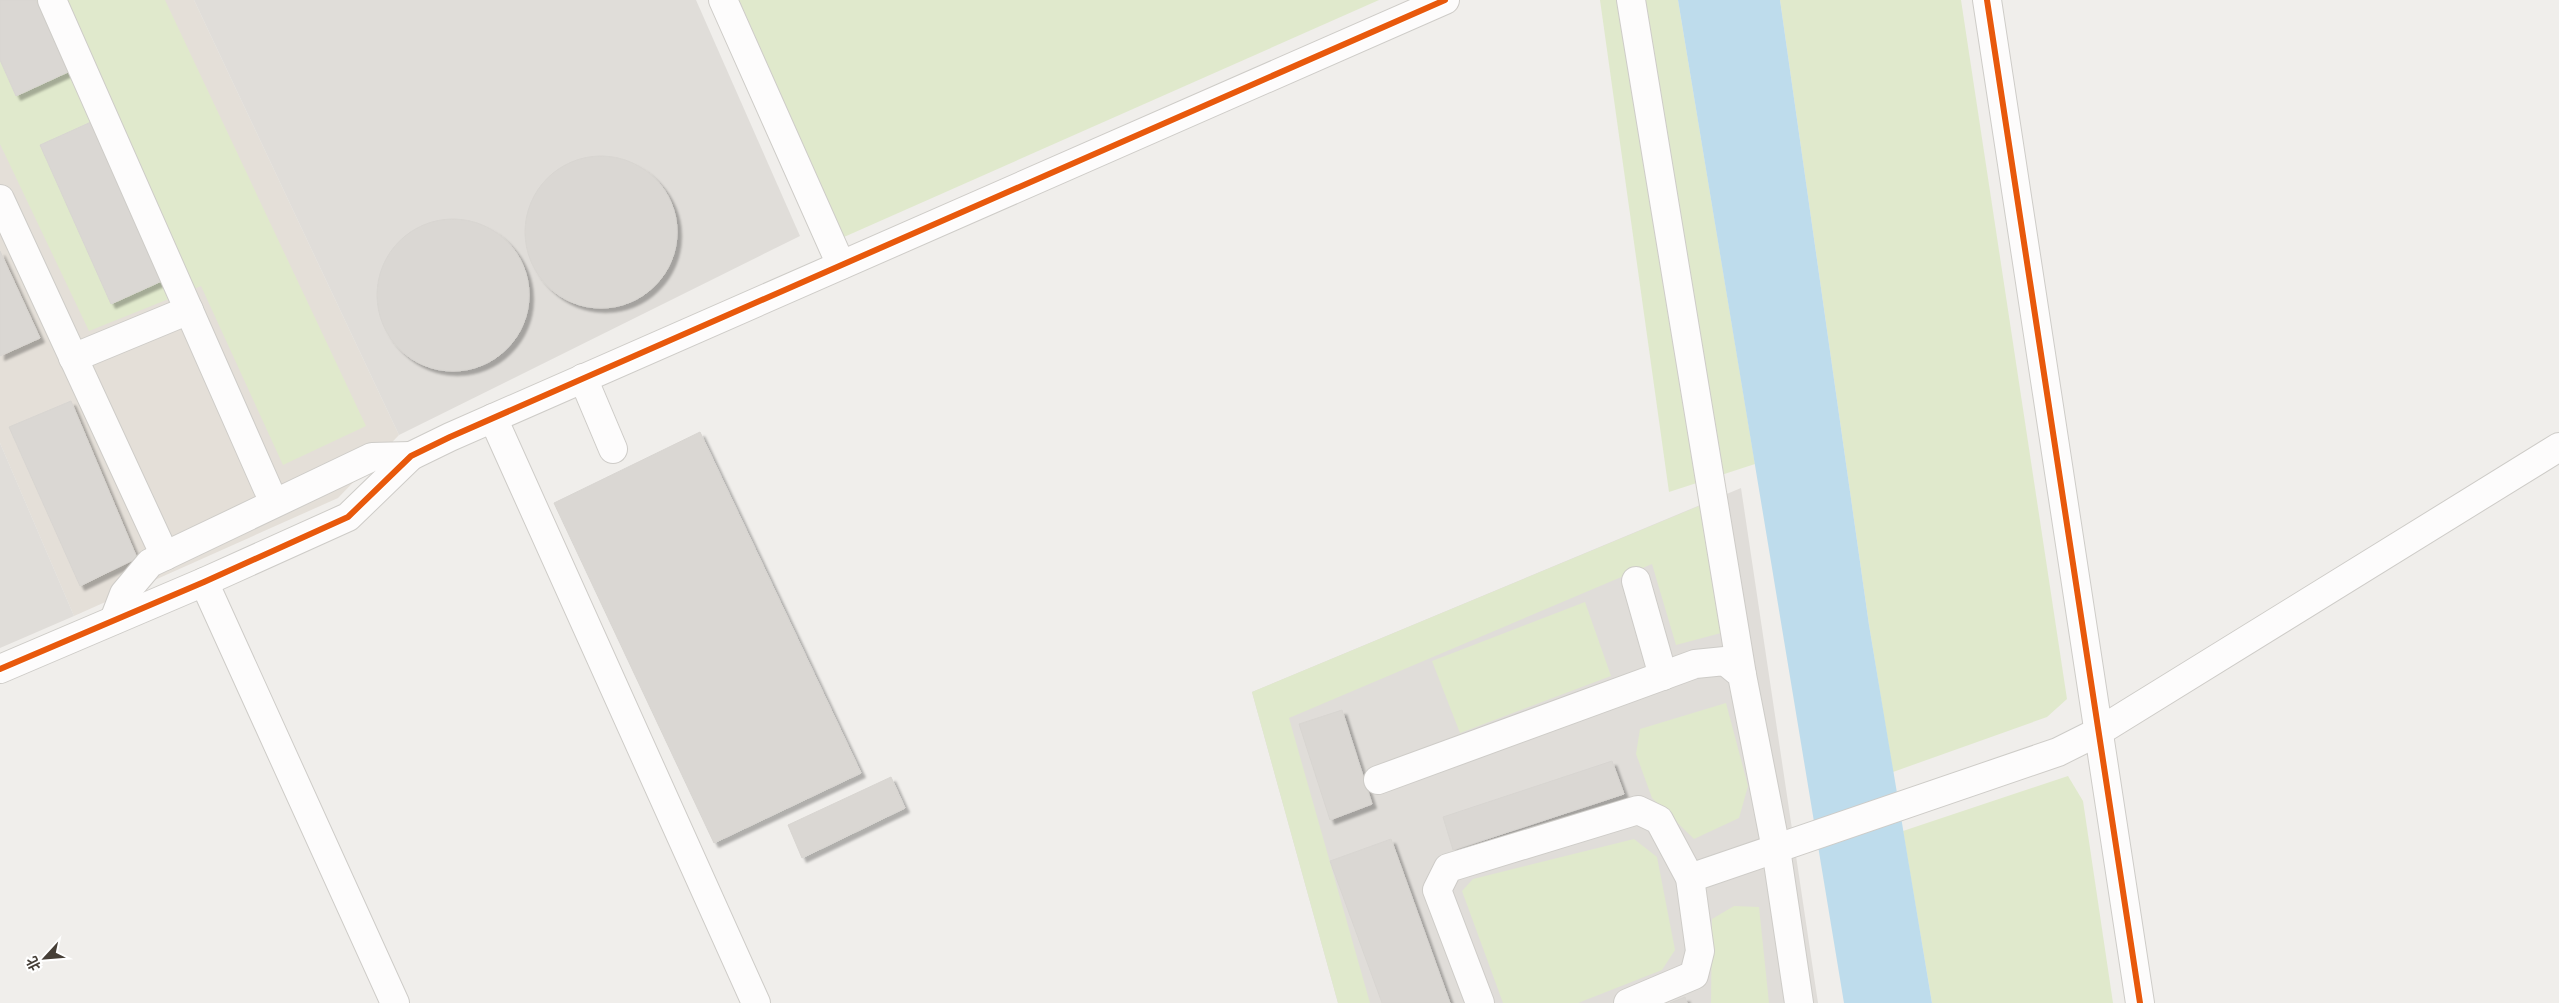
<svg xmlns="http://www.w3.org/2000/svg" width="2559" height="1003" font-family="Quicksand,'Noto Sans SC',sans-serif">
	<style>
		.residential { fill: #e4dfd8 }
		.industrial { fill: #e0ddd9 }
		.green { fill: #e0e9cc }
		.water { fill: #bedcec }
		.building { fill: #dad7d3; stroke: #d8d5d1; filter: url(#shadow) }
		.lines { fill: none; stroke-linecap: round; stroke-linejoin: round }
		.minor-casing { stroke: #ceccc8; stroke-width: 30 }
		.minor { stroke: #fdfcfc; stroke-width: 28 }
		.cycleway-casing { stroke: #fff; stroke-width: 9 }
		.cycleway { stroke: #e8590c; stroke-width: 6 }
	</style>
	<defs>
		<filter id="shadow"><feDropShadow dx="4.5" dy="4.5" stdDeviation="1" flood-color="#0004"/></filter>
	</defs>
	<rect width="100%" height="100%" fill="#f0eeeb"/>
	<path class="residential" d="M 0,0 L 194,0 L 399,435 L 338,498 L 74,616 L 0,443 Z"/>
	<g class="industrial">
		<path d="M 194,0 L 696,0 L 800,236 L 399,435 Z"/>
		<path d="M 0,443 L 74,616 L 0,648 Z"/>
		<path d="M 1741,488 L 1818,1003 L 1338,1003 L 1252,692 Z"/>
	</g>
	<g class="green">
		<path d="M 0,0 L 165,0 L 366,426 L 283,465 L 201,286 L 89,331 L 0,144 Z"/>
		<path d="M 739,0 L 1379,0 L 844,237 Z"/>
		<path d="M 1600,0 L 1678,0 L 1755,464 L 1669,492 Z"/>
		<path d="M 1780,0 L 1961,0 L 2067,699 L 2047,717 L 1893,772 L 1869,625 Z"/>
		<path d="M 1716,499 L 1736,629 L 1676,645 L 1652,564 L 1289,718 L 1370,1003 L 1338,1003 L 1252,692 Z"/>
		<path d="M 1585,602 L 1611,676 L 1460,733 L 1432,661 Z"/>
		<path d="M 1726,703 L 1748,786 L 1739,818 L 1694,839 L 1652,798 L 1636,754 L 1640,729 Z"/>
		<path d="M 2068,776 L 2083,801 L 2113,1003 L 1932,1003 L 1903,831 Z"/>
		<path d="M 1634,839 L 1657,857 L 1675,950 L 1662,970 L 1578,1003 L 1503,1003 L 1462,891 L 1473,879 Z"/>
		<path d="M 1734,906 L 1759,907 L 1769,1003 L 1711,1003 L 1712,919 Z"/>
	</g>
	<path class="water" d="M 1678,0 L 1780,0 L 1869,625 L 1932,1003 L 1844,1003 Z"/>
	<g class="building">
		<path d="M 0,0 L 36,0 L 68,72 L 16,96 L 0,60 Z"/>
		<path d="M 91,122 L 164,280 L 111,304 L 40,145 Z"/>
		<circle cx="601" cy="232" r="76"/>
		<circle cx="453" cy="295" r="76"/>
		<path d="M 0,251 L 40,338 L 0,356 Z"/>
		<path d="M 71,401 L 137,558 L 80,586 L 9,427 Z"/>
		<path d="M 700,432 L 861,773 L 714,843 L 554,503 Z"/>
		<path d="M 1342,710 L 1372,804 L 1330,820 L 1299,724 Z"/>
		<path d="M 1612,761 L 1624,794 L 1453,850 L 1443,817 Z"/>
		<path d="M 891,777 L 905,808 L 802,858 L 788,825 Z"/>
		<path d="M 1391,839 L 1450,1003 L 1382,1003 L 1330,861 Z"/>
		<path d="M 1685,997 L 1687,1003 L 1670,1003 Z"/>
	</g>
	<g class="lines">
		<defs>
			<g id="minor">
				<path d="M 52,0 L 274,503"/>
				<path d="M 723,0 L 841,265"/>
				<path d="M 1631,0 L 1742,675"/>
				<path d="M 1987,0 L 2140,1003"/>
				<path d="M 0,199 L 165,556"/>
				<path d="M 73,358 L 189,310"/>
				<path d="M 583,378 L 613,449"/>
				<path d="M 493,418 L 756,1003"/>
				<path d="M 1636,581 L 1663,676"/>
				<path d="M 204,582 L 395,1003"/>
				<path d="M 114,620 L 124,594 L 150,563 L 372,457 L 411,456"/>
				<path d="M 0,669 L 204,582 L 348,517 L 411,456 L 450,437 L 1445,0"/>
				<path d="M 1378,780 L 1695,664 L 1725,661 L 1742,675 L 1776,849 L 1799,1003"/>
				<path d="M 1690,878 L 2058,752 L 2098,732 L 2559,447"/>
				<path d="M 1480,1003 L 1437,890 L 1448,868 L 1638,810 L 1659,820 L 1690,878 L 1700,951 L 1694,975 L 1628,1003"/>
			</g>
		</defs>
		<use href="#minor" class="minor-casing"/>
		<use href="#minor" class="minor"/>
		<defs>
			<g id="cycleway">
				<path d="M 1987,0 L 2140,1003"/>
				<path d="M 0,669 L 204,582 L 348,517 L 411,456 L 450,437 L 1445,0"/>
			</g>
		</defs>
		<use href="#cycleway" class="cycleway-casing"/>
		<use href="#cycleway" class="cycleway"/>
	</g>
	<g transform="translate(45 958) rotate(244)" stroke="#ffffff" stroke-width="4" paint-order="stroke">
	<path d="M0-4L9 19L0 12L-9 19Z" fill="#463f37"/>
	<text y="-8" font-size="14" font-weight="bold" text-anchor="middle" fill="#463f37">北</text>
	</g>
</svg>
